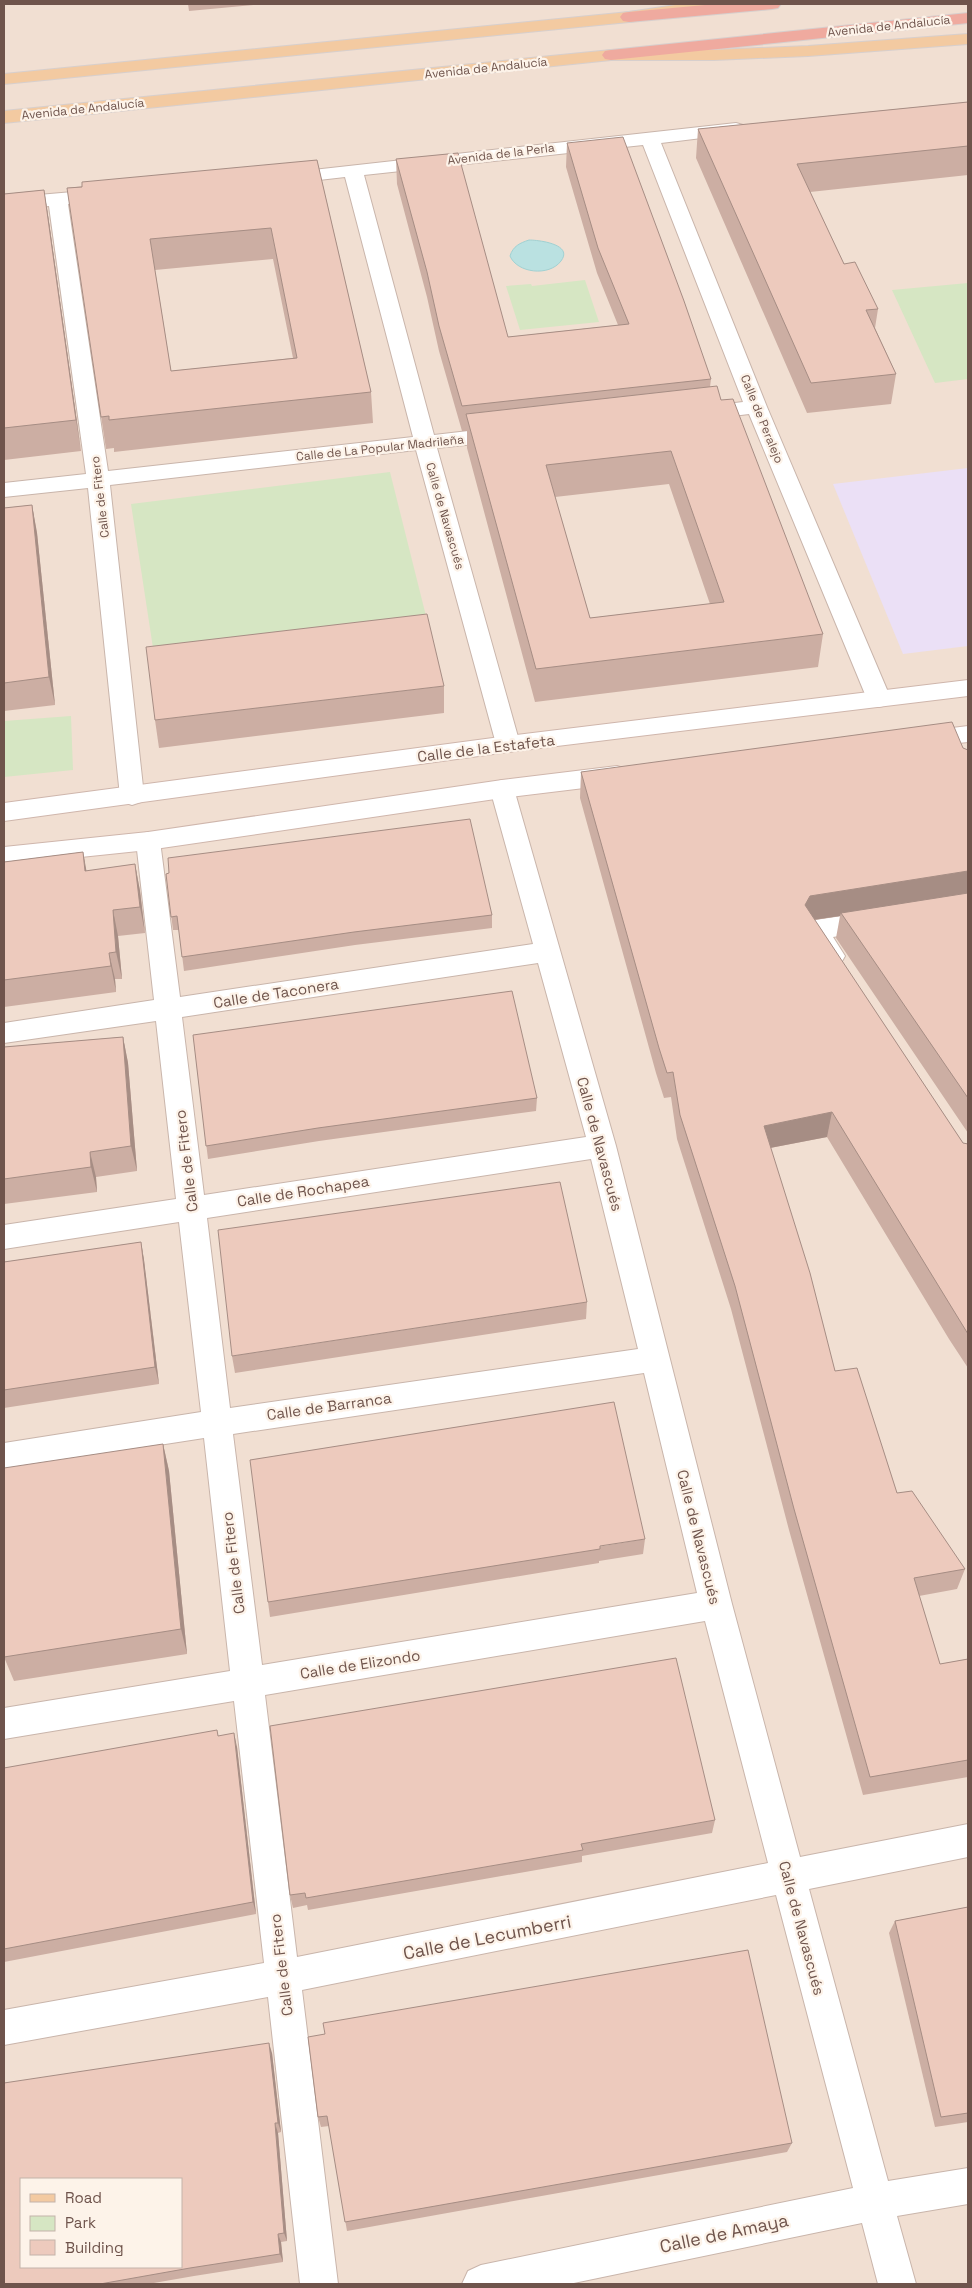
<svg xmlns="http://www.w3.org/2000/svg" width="972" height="2288" font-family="'Space Grotesk',sans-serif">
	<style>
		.residential { fill: #f1dfd2; fill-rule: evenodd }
		.education { fill: #ebe0f6 }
		.green { fill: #d6e6c3 }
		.water { fill: #bae1e1; stroke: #a1d1d2 }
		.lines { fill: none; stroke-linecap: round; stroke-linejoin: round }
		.street-casing { stroke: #c9b5ab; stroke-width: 2 }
		.secondary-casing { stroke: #cfb6ac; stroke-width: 2 }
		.primary-casing { stroke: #d7cfcd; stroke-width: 2 }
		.highway-casing { stroke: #d7cfcd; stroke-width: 2 }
		.street { fill: #fff; fill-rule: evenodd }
		.secondary { fill: #fff; fill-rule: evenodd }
		.primary { fill: #f3caa1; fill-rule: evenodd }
		.highway { fill: #efaa9f; fill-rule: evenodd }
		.wall { fill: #ccaea3; fill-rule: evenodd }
		.shaded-wall { fill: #a68d84 }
		.building { fill: #edcabd; stroke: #a68d84; fill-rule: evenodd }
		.labels { text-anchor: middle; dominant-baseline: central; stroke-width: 4.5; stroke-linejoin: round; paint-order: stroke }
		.far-street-label { font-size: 12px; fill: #6f544c; stroke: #fdf3e9 }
		.street-label { font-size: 15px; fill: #6f544c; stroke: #fdf3e9 }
		.near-street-label { font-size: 18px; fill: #6f544c; stroke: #fdf3e9 }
	</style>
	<rect width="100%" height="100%" fill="#faeee3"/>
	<path class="residential" d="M 4,4 L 968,4 L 968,2284 L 4,2284 ZM 21,2179 L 181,2179 L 181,2267 L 21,2267 Z"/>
	<path class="education" d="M 968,468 L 968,646 L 903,654 L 833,484 Z"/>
	<g class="green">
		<path d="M 585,280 L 599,322 L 520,330 L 506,286 L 531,284 L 532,286 Z"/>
		<path d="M 968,283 L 968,379 L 935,383 L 892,290 Z"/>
		<path d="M 390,472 L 429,628 L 153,648 L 131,504 Z"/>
		<path d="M 71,716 L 73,770 L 4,777 L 4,721 Z"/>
	</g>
	<path class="water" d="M 529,240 C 538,240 574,244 561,261 C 549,277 517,273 510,256 C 513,246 520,243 529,240 Z"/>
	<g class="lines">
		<defs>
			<g id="street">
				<path d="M 736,123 L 743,125 L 745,129 L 743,133 L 661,143 L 767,407 L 891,699 L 887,705 L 879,707 L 871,705 L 867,699 L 749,414 L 700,420 L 693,418 L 689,413 L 693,408 L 743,402 L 643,145 L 364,175 L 434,435 L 503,427 L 511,429 L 514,434 L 511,439 L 503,441 L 437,448 L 520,744 L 516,750 L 508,752 L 500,750 L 496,744 L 416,450 L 110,485 L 144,796 L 141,802 L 132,805 L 123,802 L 120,796 L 88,488 L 4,497 L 4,483 L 86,474 L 49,206 L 4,210 L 4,198 L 107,189 L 114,191 L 117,195 L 114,199 L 68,204 L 108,471 L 413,437 L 345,177 L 284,184 L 277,182 L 274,178 L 277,174 Z"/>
				<path d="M 502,780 L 511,783 L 514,789 L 616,1146 L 732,1604 L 800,1857 L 968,1824 L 968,1857 L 809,1889 L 888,2181 L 968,2168 L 968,2204 L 897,2216 L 916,2284 L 878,2284 L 862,2223 L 569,2284 L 462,2284 L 468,2271 L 481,2265 L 853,2188 L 776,1895 L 302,1990 L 338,2284 L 300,2284 L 268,1997 L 4,2045 L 4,2010 L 264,1963 L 234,1701 L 4,1739 L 4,1708 L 230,1671 L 204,1438 L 4,1469 L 4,1443 L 201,1412 L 179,1222 L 4,1249 L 4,1225 L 176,1199 L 156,1021 L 4,1043 L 4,1023 L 154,1000 L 136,841 L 139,835 L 148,832 L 157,835 L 160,841 L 180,997 L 533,944 L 490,789 L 493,783 ZM 538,963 L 586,1137 L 204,1195 L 182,1017 ZM 591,1159 L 638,1349 L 230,1408 L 207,1218 ZM 644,1373 L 697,1593 L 262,1665 L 233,1434 ZM 705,1621 L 768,1863 L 297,1957 L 265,1695 Z"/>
				<path d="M 876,911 L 885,914 L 889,921 L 885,928 L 833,937 L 845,956 L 841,963 L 832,966 L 823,963 L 802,930 L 806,923 L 815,920 Z"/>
			</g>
			<g id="secondary">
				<path d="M 968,680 L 968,696 L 508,752 L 4,821 L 4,803 L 508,736 Z"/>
				<path d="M 968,726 L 968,742 L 920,747 L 912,745 L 908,739 L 912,733 Z"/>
				<path d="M 617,766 L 626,769 L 629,775 L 626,781 L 617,784 L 502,798 L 148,850 L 4,865 L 4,847 L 148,832 L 502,780 Z"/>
			</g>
			<g id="primary">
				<path d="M 682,4 L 724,4 L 721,8 L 715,9 L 629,22 L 4,84 L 4,74 L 629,12 Z"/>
				<path d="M 968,34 L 968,44 L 808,56 L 714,60 L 611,60 L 4,123 L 4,111 L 611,50 L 714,50 L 808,46 Z"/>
			</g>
			<g id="highway">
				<path d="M 716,4 L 781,4 L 778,8 L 772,9 L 629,22 L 623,21 L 620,17 L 623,13 L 629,12 Z"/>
				<path d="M 968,13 L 968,23 L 611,60 L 605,59 L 602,55 L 605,51 L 611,50 Z"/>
			</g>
		</defs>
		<use href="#street" class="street-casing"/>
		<use href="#secondary" class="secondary-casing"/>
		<use href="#primary" class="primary-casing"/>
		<use href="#highway" class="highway-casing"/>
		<use href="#street" class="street"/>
		<use href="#secondary" class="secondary"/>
		<use href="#primary" class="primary"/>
		<use href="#highway" class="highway"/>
	</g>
	<g class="wall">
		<path d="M 188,4 L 263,4 L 189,11 Z"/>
		<path d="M 968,102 L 968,175 L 810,192 L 844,264 L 878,309 L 875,328 L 896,374 L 891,404 L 807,413 L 696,158 L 698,129 Z"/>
		<path d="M 567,143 L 711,379 L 710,387 L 721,400 L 823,634 L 818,667 L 535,702 L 467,448 L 467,431 L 462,431 L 439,351 L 427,297 L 397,184 L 396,159 L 508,337 L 618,325 L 597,273 L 566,167 ZM 669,484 L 710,604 L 590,618 L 555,497 Z"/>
		<path d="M 317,160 L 371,392 L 373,423 L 114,452 L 114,448 L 106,449 L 67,188 ZM 273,259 L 293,358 L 171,371 L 155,270 Z"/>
		<path d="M 44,190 L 49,222 L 81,451 L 4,460 L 4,194 Z"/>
		<path d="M 32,505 L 37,533 L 55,705 L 4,711 L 4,508 Z"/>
		<path d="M 444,686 L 444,713 L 159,748 L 155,720 Z"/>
		<path d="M 963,748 L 968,750 L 968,1133 L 836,938 L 840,916 L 814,920 L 963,1143 L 968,1144 L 968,1368 L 949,1339 L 827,1137 L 770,1148 L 835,1371 L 897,1493 L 965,1569 L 957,1589 L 919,1596 L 940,1664 L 968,1659 L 968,1777 L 863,1795 L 789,1530 L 731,1309 L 677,1139 L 671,1097 L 664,1098 L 656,1073 L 580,798 L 581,772 Z"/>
		<path d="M 83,852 L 86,871 L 135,864 L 140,891 L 145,933 L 118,936 L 122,979 L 115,979 L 116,992 L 4,1007 L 4,862 Z"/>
		<path d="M 166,874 L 492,915 L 492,928 L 355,945 L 184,971 L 179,930 L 173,930 Z"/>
		<path d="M 193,1035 L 537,1098 L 536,1111 L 319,1141 L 208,1159 Z"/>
		<path d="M 123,1037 L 128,1063 L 137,1171 L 96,1177 L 97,1192 L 4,1204 L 4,1047 Z"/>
		<path d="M 141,1242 L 144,1260 L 159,1384 L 4,1408 L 4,1262 Z"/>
		<path d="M 587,1302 L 586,1319 L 235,1373 L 232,1356 Z"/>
		<path d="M 163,1444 L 169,1471 L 187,1654 L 14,1681 L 4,1657 Z"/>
		<path d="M 645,1539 L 643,1554 L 599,1561 L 599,1563 L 270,1617 L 268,1602 Z"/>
		<path d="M 218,1736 L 237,1747 L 256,1914 L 4,1962 L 4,1768 Z"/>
		<path d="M 715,1820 L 712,1833 L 582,1856 L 582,1862 L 308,1910 L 307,1905 L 293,1908 L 290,1895 Z"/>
		<path d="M 968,1907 L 968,2122 L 935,2127 L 889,1933 L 895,1921 Z"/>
		<path d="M 308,2037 L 792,2143 L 787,2152 L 347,2231 L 329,2126 L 321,2127 L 318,2117 Z"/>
		<path d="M 272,2053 L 281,2132 L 278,2133 L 287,2241 L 281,2242 L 283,2262 L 194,2276 L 148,2284 L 4,2284 Z"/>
	</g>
	<g class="shaded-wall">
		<path d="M 44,190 L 49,222 L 81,451 L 76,420 Z"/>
		<path d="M 32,505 L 37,533 L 55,705 L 49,677 Z"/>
		<path d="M 83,852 L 88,879 L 85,871 Z"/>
		<path d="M 135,864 L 140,891 L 145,933 L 140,907 Z"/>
		<path d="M 968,871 L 968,896 L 841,913 L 840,916 L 805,921 L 805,905 L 810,896 Z"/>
		<path d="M 113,910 L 118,936 L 122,979 L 116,952 Z"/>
		<path d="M 109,953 L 115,979 L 116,992 L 111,966 Z"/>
		<path d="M 123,1037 L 128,1063 L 137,1171 L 131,1146 Z"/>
		<path d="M 832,1112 L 827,1137 L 760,1150 L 764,1126 Z"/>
		<path d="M 90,1152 L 96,1177 L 97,1192 L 91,1167 Z"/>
		<path d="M 141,1242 L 144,1260 L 159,1384 L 155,1367 Z"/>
		<path d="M 163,1444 L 169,1471 L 187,1654 L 181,1629 Z"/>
		<path d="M 234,1733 L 237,1747 L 256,1914 L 253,1902 Z"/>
		<path d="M 269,2043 L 272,2053 L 281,2132 L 278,2123 Z"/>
		<path d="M 275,2123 L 278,2133 L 287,2241 L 284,2233 Z"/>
		<path d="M 278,2234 L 281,2242 L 283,2262 L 280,2254 Z"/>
	</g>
	<g class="building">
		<path d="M 968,102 L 968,146 L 797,164 L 844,264 L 855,262 L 878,309 L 866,310 L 896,374 L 811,383 L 698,129 Z"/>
		<path d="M 623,137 L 684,301 L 711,379 L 462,406 L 439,326 L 427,272 L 396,159 L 458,153 L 508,337 L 629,324 L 598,248 L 567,143 Z"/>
		<path d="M 317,160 L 371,392 L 109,420 L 109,416 L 101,417 L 67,188 L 82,187 L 82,182 ZM 271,228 L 297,358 L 171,371 L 150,239 Z"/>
		<path d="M 44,190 L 76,420 L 4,428 L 4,194 Z"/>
		<path d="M 717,386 L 721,400 L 733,399 L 823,634 L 536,669 L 466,414 ZM 671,451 L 724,602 L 590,618 L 546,465 Z"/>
		<path d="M 32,505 L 49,677 L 4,683 L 4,508 Z"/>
		<path d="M 427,614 L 444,686 L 155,720 L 146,647 Z"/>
		<path d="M 952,722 L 963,748 L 968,750 L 968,871 L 810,896 L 805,905 L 963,1143 L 968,1144 L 968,1334 L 832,1112 L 764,1126 L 810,1273 L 835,1371 L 857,1368 L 897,1493 L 912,1491 L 965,1569 L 914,1578 L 940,1664 L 968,1659 L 968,1760 L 870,1777 L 794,1509 L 735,1286 L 680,1115 L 673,1072 L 667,1073 L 659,1048 L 581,772 Z"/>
		<path d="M 470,819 L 492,915 L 354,932 L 182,957 L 177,916 L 171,917 L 166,874 L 169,873 L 168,858 Z"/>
		<path d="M 83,852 L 85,871 L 135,864 L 140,907 L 113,910 L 116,952 L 109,953 L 111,966 L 4,980 L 4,862 Z"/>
		<path d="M 968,893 L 968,1098 L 841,913 Z"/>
		<path d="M 512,991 L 537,1098 L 318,1128 L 206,1146 L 193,1035 Z"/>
		<path d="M 123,1037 L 131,1146 L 90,1152 L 91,1167 L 4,1179 L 4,1047 Z"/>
		<path d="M 560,1182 L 587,1302 L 232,1356 L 218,1230 Z"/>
		<path d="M 141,1242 L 155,1367 L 4,1390 L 4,1262 Z"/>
		<path d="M 614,1402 L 645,1539 L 600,1546 L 600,1549 L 268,1602 L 250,1460 Z"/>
		<path d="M 163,1444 L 181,1629 L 4,1657 L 4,1468 Z"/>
		<path d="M 676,1658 L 715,1820 L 581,1844 L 583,1850 L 306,1898 L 305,1893 L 290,1895 L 270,1726 Z"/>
		<path d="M 217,1730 L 218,1736 L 234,1733 L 253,1902 L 4,1949 L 4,1768 Z"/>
		<path d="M 968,1907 L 968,2113 L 941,2117 L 895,1921 Z"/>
		<path d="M 748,1950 L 792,2143 L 345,2222 L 327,2116 L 318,2117 L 308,2037 L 325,2034 L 323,2023 Z"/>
		<path d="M 269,2043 L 278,2123 L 275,2123 L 284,2233 L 278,2234 L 280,2254 L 190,2268 L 100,2284 L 4,2284 L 4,2083 ZM 21,2179 L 181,2179 L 181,2267 L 21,2267 Z"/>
	</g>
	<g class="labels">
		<g class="far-street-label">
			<text transform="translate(889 26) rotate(-6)">Avenida de Andalucía</text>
			<text transform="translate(486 68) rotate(-6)">Avenida de Andalucía</text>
			<text transform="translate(83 109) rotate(-6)">Avenida de Andalucía</text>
			<text transform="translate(501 154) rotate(-7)">Avenida de la Perla</text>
			<text transform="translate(762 419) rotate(68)">Calle de Peralejo</text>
			<text transform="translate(380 448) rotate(-6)">Calle de La Popular Madrileña</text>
			<text transform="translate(100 497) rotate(-97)">Calle de Fitero</text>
			<text transform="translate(445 516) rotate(74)">Calle de Navascués</text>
		</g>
		<g class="street-label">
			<text transform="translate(486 748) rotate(-7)">Calle de la Estafeta</text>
			<text transform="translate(276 993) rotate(-9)">Calle de Taconera</text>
			<text transform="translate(600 1144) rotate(75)">Calle de Navascués</text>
			<text transform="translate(186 1161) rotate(-97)">Calle de Fitero</text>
			<text transform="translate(303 1191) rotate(-9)">Calle de Rochapea</text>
			<text transform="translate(329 1406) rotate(-8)">Calle de Barranca</text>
			<text transform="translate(699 1537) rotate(76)">Calle de Navascués</text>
			<text transform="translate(233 1563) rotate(-97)">Calle de Fitero</text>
			<text transform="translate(360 1664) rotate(-9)">Calle de Elizondo</text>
			<text transform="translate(802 1928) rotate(75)">Calle de Navascués</text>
			<text transform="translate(281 1965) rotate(-97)">Calle de Fitero</text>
		</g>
		<g class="near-street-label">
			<text transform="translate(487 1937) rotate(-11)">Calle de Lecumberri</text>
			<text transform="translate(724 2233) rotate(-12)">Calle de Amaya</text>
		</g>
	</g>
	<rect width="972" height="2288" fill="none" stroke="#6f544c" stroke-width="10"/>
	<rect x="20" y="2178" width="162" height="90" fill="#fdf3e9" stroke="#c4b3aa"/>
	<rect x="30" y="2194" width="25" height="8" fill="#f3caa1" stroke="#c4b3aa"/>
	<text x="65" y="2203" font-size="15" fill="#6f544c">Road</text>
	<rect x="30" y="2216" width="25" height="15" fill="#d6e6c3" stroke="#c4b3aa"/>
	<text x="65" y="2228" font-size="15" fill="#6f544c">Park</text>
	<rect x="30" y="2240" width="25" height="15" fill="#edcabd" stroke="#c4b3aa"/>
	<text x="65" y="2253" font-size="15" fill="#6f544c">Building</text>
</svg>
